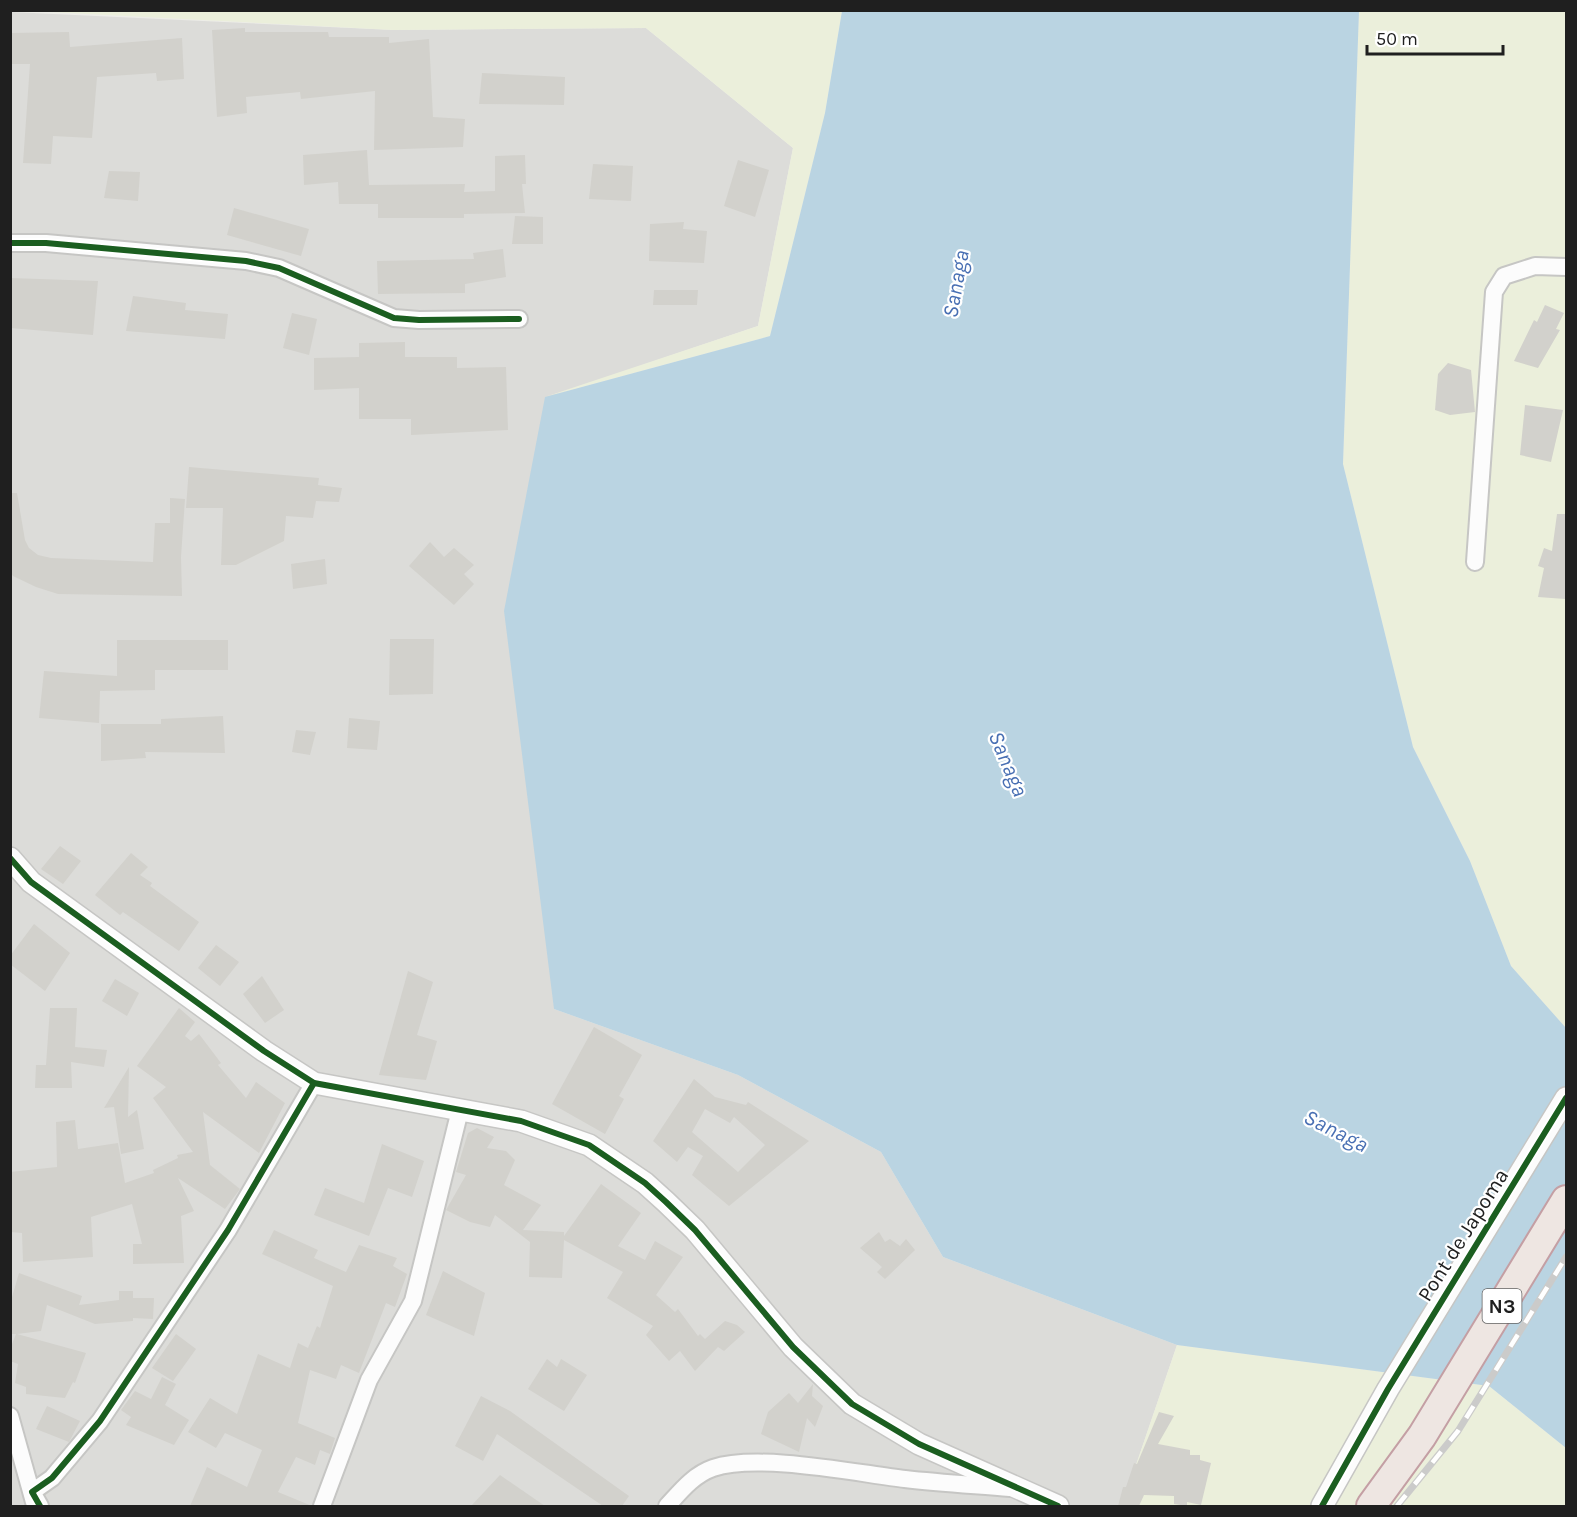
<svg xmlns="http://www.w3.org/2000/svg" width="1577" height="1517" font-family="Karla,sans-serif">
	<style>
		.residential { fill: #dcdcd9 }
		.farmland { fill: #ebefdb }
		.water { fill: #bad4e2 }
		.building { fill: #d2d1cc; fill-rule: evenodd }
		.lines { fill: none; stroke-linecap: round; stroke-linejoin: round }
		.minor-casing { stroke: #c6c6c4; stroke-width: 20 }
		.tertiary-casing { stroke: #c6c6c4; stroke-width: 24 }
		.trunk-casing { stroke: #c49fa4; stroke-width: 32 }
		.minor { stroke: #fcfcfc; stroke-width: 16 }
		.tertiary { stroke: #fcfcfc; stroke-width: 21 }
		.trunk { stroke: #eee6e2; stroke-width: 28 }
		.rail-casing { stroke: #cbcbca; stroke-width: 7 }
		.rail { stroke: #fff; stroke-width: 4.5; stroke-dasharray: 14; stroke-linecap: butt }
		.cycleway-casing { stroke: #fff; stroke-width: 10 }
		.cycleway { stroke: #1b5e20; stroke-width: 6 }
		.labels { text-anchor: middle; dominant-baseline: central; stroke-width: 4.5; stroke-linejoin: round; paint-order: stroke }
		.shield { fill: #fff; stroke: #626262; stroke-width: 1.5 }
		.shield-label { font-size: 20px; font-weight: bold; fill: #1f1f1f }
		.street-label { font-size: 21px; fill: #1f1f1f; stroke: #fff }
		.water-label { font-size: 22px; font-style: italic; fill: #486fb3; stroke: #fff }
	</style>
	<rect width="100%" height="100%" fill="#edede8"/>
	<path class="residential" d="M 11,12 L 394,30 L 646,28 L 793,148 L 758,326 L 545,398 L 554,1009 L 738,1075 L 881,1152 L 943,1257 L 1177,1345 L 1122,1506 L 11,1506 Z"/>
	<g class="farmland">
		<path d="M 11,10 L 842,11 L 825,113 L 770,336 L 545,397 L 758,326 L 793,148 L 646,28 L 394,30 Z"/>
		<path d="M 1359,11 L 1566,11 L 1566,1028 L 1511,966 L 1470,861 L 1413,747 L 1343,464 Z"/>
		<path d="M 1177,1345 L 1489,1386 L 1566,1448 L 1566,1506 L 1122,1506 Z"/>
	</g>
	<path class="water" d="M 842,11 L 1359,11 L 1343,464 L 1413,747 L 1470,861 L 1511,966 L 1566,1028 L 1566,1448 L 1489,1386 L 1177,1345 L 943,1257 L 881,1152 L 738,1075 L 554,1009 L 504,611 L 545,397 L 770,336 L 825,113 Z"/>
	<g class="building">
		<path d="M 245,28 L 245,32 L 328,32 L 329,37 L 389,37 L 389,43 L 429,39 L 433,117 L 465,119 L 463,147 L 374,150 L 375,91 L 301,99 L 300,92 L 246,97 L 247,113 L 217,117 L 212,30 Z"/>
		<path d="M 69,32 L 70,47 L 182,38 L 184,79 L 157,81 L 156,73 L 97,77 L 92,138 L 53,136 L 51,164 L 23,163 L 30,64 L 10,64 L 10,33 Z"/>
		<path d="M 482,73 L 565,77 L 564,105 L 479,104 Z"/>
		<path d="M 367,150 L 369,185 L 465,184 L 464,192 L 495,191 L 495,156 L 525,155 L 526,184 L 522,184 L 525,213 L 464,214 L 464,218 L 378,218 L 378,204 L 339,204 L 338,182 L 304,185 L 303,155 Z"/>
		<path d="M 738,160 L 769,170 L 755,217 L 724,206 Z"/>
		<path d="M 593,164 L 633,166 L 631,201 L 589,199 Z"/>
		<path d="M 109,171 L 140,172 L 138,201 L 104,198 Z"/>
		<path d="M 234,208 L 309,229 L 301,256 L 227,235 Z"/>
		<path d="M 515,216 L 543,217 L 543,244 L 512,244 Z"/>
		<path d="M 684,222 L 683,229 L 707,231 L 704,263 L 649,261 L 650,224 Z"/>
		<path d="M 503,249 L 506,277 L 465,284 L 465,293 L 378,294 L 377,261 L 474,259 L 473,253 Z"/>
		<path d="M 10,278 L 98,281 L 93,335 L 10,328 Z"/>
		<path d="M 654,290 L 698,290 L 697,305 L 653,305 Z"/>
		<path d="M 133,296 L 186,303 L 185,310 L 228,314 L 225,339 L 126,331 Z"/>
		<path d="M 1545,305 L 1564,313 L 1556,329 L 1560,330 L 1538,368 L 1514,361 L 1534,320 L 1537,322 Z"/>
		<path d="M 292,313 L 317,319 L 309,355 L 283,348 Z"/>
		<path d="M 405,342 L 405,357 L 457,357 L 457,368 L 506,367 L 508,430 L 411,435 L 411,419 L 359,419 L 359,388 L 314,390 L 314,358 L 359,357 L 359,343 Z"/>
		<path d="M 1448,363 L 1471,370 L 1475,412 L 1450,415 L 1435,410 L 1438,374 Z"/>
		<path d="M 1525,405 L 1563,410 L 1551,462 L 1520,455 Z"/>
		<path d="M 189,467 L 319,478 L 318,485 L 342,488 L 339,502 L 316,501 L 313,518 L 286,516 L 284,541 L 236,565 L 221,565 L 223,508 L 186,508 Z"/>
		<path d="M 10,493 L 17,493 L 25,540 L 29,548 L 38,555 L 51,558 L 153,562 L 155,523 L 170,523 L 170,498 L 185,499 L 181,557 L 182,596 L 58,594 L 36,587 L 13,576 L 10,572 Z"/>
		<path d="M 1557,514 L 1566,514 L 1565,599 L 1538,597 L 1544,568 L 1538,566 L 1544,548 L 1552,551 Z"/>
		<path d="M 430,542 L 444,557 L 454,548 L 474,565 L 464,574 L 474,584 L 454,605 L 409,566 Z"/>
		<path d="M 325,559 L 327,584 L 293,589 L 291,564 Z"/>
		<path d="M 390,639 L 434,639 L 433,694 L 389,695 Z"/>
		<path d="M 117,640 L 228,640 L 228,670 L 155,670 L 155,690 L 100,691 L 99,723 L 39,718 L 44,671 L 117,676 Z"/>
		<path d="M 223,716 L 225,753 L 145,752 L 146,758 L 101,761 L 101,724 L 161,724 L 161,719 Z"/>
		<path d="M 349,718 L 380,721 L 377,750 L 347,748 Z"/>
		<path d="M 296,730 L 316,732 L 310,755 L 292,752 Z"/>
		<path d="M 60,846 L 81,861 L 63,884 L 41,869 Z"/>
		<path d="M 131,853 L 148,867 L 140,875 L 152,883 L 150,886 L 199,922 L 179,951 L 123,912 L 120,915 L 95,895 Z"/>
		<path d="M 34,924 L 70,953 L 45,991 L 10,964 L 10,956 Z"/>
		<path d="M 216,945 L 239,962 L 220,986 L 198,968 Z"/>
		<path d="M 408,971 L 433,982 L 417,1035 L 437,1041 L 426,1080 L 379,1075 Z"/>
		<path d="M 262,976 L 284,1010 L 265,1023 L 243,994 Z"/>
		<path d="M 115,979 L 139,993 L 127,1016 L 102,1001 Z"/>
		<path d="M 50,1008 L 77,1008 L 75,1047 L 107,1050 L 104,1067 L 71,1062 L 72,1088 L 35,1088 L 36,1065 L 46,1065 Z"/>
		<path d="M 179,1008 L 195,1022 L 185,1036 L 191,1041 L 199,1034 L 221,1063 L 218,1065 L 246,1098 L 256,1082 L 285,1103 L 259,1153 L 203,1112 L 210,1165 L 240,1189 L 225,1209 L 178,1178 L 194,1211 L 181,1216 L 184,1263 L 133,1264 L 133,1244 L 142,1244 L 132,1204 L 91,1217 L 93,1257 L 23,1262 L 22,1233 L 10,1232 L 10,1172 L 57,1167 L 56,1122 L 75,1120 L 78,1149 L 118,1143 L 125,1183 L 154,1173 L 153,1170 L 178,1158 L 177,1155 L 193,1152 L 153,1098 L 166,1087 L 137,1066 Z"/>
		<path d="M 594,1027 L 642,1055 L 619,1096 L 624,1099 L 605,1134 L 552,1104 Z"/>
		<path d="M 129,1067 L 128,1117 L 137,1110 L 144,1149 L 121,1154 L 114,1107 L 104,1108 Z"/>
		<path d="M 694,1079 L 715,1097 L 746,1105 L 748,1102 L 809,1141 L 729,1206 L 692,1175 L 703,1156 L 688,1147 L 677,1162 L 653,1141 ZM 705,1109 L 730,1123 L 734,1117 L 765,1145 L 738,1172 L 692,1132 Z"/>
		<path d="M 477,1128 L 494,1137 L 487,1148 L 506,1151 L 515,1160 L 504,1185 L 541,1205 L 523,1230 L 564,1232 L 564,1236 L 601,1184 L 641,1213 L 618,1246 L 645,1260 L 655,1241 L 683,1257 L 656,1295 L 675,1312 L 678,1309 L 698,1336 L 700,1334 L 705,1339 L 725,1321 L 737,1325 L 745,1332 L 724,1351 L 718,1347 L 695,1371 L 680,1351 L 669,1361 L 646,1335 L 653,1326 L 607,1298 L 623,1272 L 564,1240 L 562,1278 L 529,1277 L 530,1242 L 495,1215 L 490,1227 L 470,1222 L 446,1210 L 466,1175 L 456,1172 L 468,1133 Z"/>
		<path d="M 382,1144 L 424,1161 L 412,1197 L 388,1188 L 369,1236 L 314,1215 L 325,1188 L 364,1203 Z"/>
		<path d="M 274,1230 L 318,1250 L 314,1258 L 346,1272 L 359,1245 L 397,1258 L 393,1266 L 407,1274 L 395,1307 L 386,1303 L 359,1373 L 341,1365 L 336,1379 L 310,1370 L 298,1423 L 335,1438 L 330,1454 L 320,1450 L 315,1465 L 296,1457 L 278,1492 L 312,1506 L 190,1506 L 207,1467 L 247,1487 L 262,1450 L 225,1433 L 216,1448 L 188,1432 L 210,1398 L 237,1414 L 258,1354 L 290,1368 L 298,1343 L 308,1348 L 317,1326 L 320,1328 L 333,1286 L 262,1254 Z"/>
		<path d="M 879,1232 L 885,1242 L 890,1239 L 900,1246 L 906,1239 L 915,1250 L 885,1279 L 877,1272 L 882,1267 L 860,1248 Z"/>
		<path d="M 443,1271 L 485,1293 L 474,1336 L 426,1315 Z"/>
		<path d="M 19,1273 L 82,1296 L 79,1305 L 119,1300 L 119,1291 L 133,1291 L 133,1298 L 154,1298 L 153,1319 L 133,1318 L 133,1321 L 95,1324 L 47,1305 L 41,1331 L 17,1334 L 86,1353 L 75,1383 L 73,1382 L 65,1398 L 26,1394 L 26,1387 L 15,1383 L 18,1364 L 10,1361 L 10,1349 L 16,1334 L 10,1334 L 10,1304 Z"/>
		<path d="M 176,1334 L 196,1349 L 173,1381 L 152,1368 Z"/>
		<path d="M 547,1359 L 557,1367 L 561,1359 L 587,1375 L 564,1411 L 528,1389 Z"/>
		<path d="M 162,1377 L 176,1384 L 165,1405 L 189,1420 L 174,1445 L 126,1425 L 131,1417 L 121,1410 L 135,1391 L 151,1399 Z"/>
		<path d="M 813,1384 L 812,1396 L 823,1406 L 815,1427 L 807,1418 L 799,1452 L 761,1434 L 768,1412 L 789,1393 L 798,1403 Z"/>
		<path d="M 481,1396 L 510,1411 L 629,1496 L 622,1506 L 603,1506 L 497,1434 L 483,1461 L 455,1446 Z"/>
		<path d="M 47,1406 L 80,1421 L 69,1442 L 36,1429 Z"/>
		<path d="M 1159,1412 L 1174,1416 L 1158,1444 L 1190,1450 L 1190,1455 L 1200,1455 L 1200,1460 L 1211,1463 L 1201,1505 L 1187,1502 L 1187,1506 L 1174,1504 L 1174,1496 L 1144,1495 L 1139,1506 L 1118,1506 L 1123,1487 L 1126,1487 L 1134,1463 L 1137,1464 Z"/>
		<path d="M 500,1475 L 545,1506 L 471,1506 Z"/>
	</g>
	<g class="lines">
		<defs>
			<g id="minor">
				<path d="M 10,243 L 46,243 L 246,261 L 279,268 L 394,318 L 419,320 L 519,319"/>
				<path d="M 1475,562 L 1494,292 L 1504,276 L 1535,266 L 1566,267"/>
				<path d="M 10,1416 L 34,1502"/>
				<path d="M 40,1506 L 32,1492 L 52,1478 L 100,1421 L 228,1230 L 314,1083"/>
				<path d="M 322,1506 L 369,1380 L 413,1301 L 460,1110"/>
				<path d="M 667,1506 C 680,1492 693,1475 713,1468 C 758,1453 855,1473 905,1479 C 940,1483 975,1485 1010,1488"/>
			</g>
			<g id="tertiary">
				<path d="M 10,858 L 31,882 L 264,1051 L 314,1083 L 521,1121 L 589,1145 L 645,1183 L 666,1202 L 695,1230 L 793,1347 L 852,1404 L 919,1444 L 1058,1506"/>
				<path d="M 1322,1506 L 1388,1389 L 1566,1098"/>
			</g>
			<path id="trunk" d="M 1371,1506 L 1422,1436 L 1566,1200"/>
		</defs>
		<use href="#minor" class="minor-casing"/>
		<use href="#tertiary" class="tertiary-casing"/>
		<use href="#trunk" class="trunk-casing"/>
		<use href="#minor" class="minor"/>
		<use href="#tertiary" class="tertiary"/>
		<use href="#trunk" class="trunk"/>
		<defs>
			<path id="rail" d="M 1397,1506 L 1458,1431 L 1566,1257"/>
		</defs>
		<use href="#rail" class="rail-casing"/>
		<use href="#rail" class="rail"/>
		<defs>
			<g id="cycleway">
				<path d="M 10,243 L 46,243 L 246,261 L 279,268 L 394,318 L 419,320 L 519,319"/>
				<path d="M 10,858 L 31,882 L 264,1051 L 314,1083 L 521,1121 L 589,1145 L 645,1183 L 666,1202 L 695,1230 L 793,1347 L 852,1404 L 919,1444 L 1058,1506"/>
				<path d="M 40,1506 L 32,1492 L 52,1478 L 100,1421 L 228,1230 L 314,1083"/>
				<path d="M 1322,1506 L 1388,1389 L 1566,1098"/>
			</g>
		</defs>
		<use href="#cycleway" class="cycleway-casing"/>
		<use href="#cycleway" class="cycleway"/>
	</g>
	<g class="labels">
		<rect class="shield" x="1482.5" y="1289" width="39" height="34" rx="4.5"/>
		<g class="shield-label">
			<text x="1502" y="1306">N3</text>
		</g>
		<g class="street-label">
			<text transform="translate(1463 1235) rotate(-58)">Pont de Japoma</text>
		</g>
		<g class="water-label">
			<text transform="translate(956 284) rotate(-80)">Sanaga</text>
			<text transform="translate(1008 764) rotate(67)">Sanaga</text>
			<text transform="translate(1336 1131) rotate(27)">Sanaga</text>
		</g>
	</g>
	<rect width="1577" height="1517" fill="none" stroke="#1f1f1f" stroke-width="24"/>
	<path d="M1367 45v9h136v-9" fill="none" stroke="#1f1f1f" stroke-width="3"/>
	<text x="1376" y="45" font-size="18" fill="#1f1f1f" stroke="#ffffff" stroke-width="4.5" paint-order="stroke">50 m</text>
</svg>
